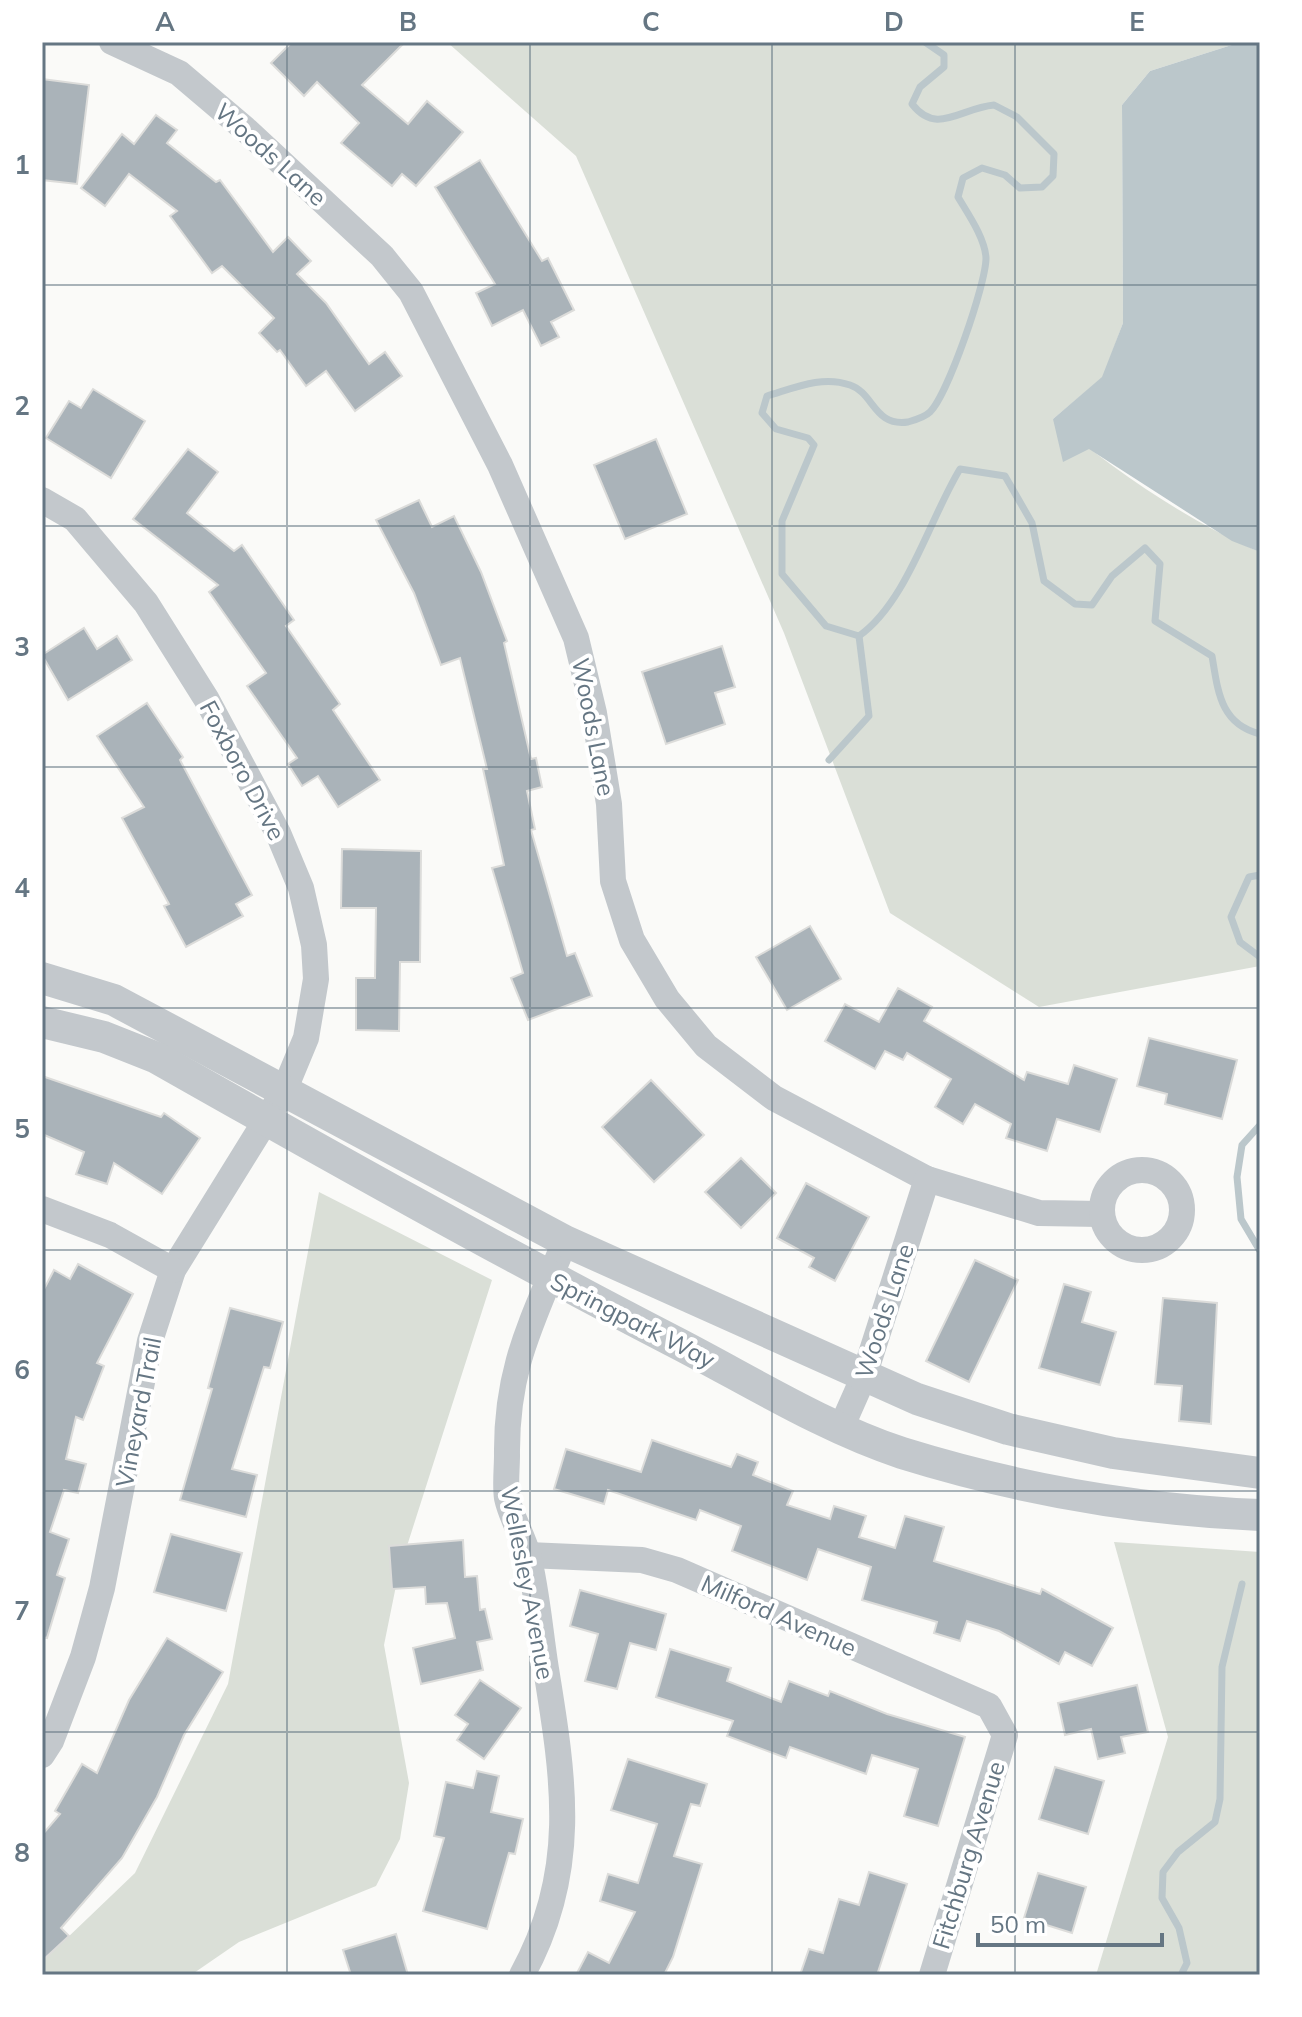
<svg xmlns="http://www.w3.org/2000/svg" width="1302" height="2017" font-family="Mulish,sans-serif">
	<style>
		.green { fill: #dadfd7 }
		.water { fill: #bbc7cb }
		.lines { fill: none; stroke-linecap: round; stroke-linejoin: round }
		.stream { stroke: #bbc7cb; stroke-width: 7 }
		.building { fill: #aab3b9; stroke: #dcdcda; stroke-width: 2 }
		.minor { stroke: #c3c8cc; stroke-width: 26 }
		.tertiary { stroke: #c3c8cc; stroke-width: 32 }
		.grid { fill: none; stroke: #657683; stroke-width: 2; stroke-opacity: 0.55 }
		.labels { text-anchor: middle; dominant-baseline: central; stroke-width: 8; stroke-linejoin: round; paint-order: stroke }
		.street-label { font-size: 24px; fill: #657683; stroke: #fff }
		.neatline { fill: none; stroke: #657683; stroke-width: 3 }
		.grid-label { font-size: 26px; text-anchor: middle; font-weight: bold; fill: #657683 }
	</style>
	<rect width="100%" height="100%" fill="#fafaf8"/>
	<g class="green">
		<path d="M 447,42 L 1241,42 L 1150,71 L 1122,105 L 1123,323 L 1103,377 L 1053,419 C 1112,469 1189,522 1260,552 L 1260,966 L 1039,1007 L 890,913 L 784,633 L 576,156 Z"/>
		<path d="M 319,1192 L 492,1280 L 399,1571 L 384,1645 L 409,1783 L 400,1839 L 376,1886 L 239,1942 L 191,1975 L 42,1975 L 42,1962 L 135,1873 L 228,1684 Z"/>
		<path d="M 1114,1542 L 1260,1552 L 1260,1975 L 1096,1975 L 1168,1737 Z"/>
	</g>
	<path class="water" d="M 1241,42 L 1260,42 L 1260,552 L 1232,541 L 1089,449 L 1063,462 L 1053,419 L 1102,377 L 1123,323 L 1122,105 L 1150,71 Z"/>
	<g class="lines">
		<g class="stream">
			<path d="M 925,42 L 944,55 L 944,67 L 920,87 L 912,104 C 937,136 960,108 994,105 L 1017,117 L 1054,154 L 1053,176 L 1042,187 L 1020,188 L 1005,175 L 982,168 L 963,178 L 958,197 C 968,214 985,238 986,258 C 986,284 948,394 930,412 C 925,417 915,420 908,422 C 874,427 874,393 850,385 C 822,375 794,388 767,396 L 762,413 L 776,429 L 808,438 L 814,445 L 782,521 L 782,574 L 826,626 L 859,636 C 907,602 929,520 960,469 L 1005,476 L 1032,523 L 1044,581 L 1075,604 L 1092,605 L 1112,576 L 1145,548 L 1160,564 L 1155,621 L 1212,656 C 1218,691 1220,724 1260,734"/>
			<path d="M 829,760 L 869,716 L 859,636"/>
			<path d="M 1260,875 L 1249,877 L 1231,917 L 1240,942 L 1260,957"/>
			<path d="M 1260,1125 L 1242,1145 L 1237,1177 L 1241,1219 L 1260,1251"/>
			<path d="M 1181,1975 L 1187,1963 L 1179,1928 L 1162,1898 L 1163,1872 L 1178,1852 L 1215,1822 L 1220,1799 L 1222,1667 L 1242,1584"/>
		</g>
	</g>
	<g class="building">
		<path d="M 292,42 L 405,42 L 362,85 L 408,124 L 427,101 L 463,132 L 416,186 L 402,174 L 392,186 L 341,143 L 359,123 L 317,82 L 304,96 L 271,63 Z"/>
		<path d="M 42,79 L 89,85 L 77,184 L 42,180 Z"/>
		<path d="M 156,115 L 177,130 L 167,143 L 216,182 L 220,180 L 273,252 L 288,237 L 311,261 L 297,274 L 326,303 L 369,364 L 385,352 L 402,376 L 355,411 L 326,371 L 306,386 L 280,350 L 277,352 L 259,333 L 274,318 L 222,266 L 212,273 L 170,216 L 177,211 L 129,174 L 105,206 L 81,188 L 122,134 L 134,144 Z"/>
		<path d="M 480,160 L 542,261 L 548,258 L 574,310 L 551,322 L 559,337 L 541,346 L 523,310 L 492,326 L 476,293 L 495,284 L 435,187 Z"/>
		<path d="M 93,389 L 145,421 L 111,478 L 46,438 L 69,401 L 81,408 Z"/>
		<path d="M 656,439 L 687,514 L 625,539 L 594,465 Z"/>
		<path d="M 188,449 L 218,472 L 187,513 L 234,551 L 242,545 L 294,620 L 286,626 L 340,704 L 333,710 L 380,780 L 338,807 L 318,776 L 302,786 L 288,764 L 297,758 L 247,686 L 266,673 L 209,592 L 218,585 L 133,519 Z"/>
		<path d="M 419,500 L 432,527 L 454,516 L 481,572 L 507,641 L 504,643 L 531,759 L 536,758 L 542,787 L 527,791 L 535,829 L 531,830 L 567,956 L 575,953 L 592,996 L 528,1020 L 511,978 L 523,973 L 492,868 L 504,865 L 483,769 L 487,769 L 460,658 L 441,665 L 414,593 L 376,520 Z"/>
		<path d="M 84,628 L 97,649 L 117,636 L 132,660 L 68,700 L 42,655 Z"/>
		<path d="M 722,646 L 735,687 L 715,693 L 725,724 L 666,744 L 642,672 Z"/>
		<path d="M 147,703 L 183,757 L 180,760 L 252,895 L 236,904 L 243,916 L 186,947 L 164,906 L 169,904 L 122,818 L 144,807 L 97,736 Z"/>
		<path d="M 342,849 L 421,851 L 420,962 L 400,962 L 399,1031 L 356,1030 L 356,978 L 375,978 L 376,908 L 341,908 Z"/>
		<path d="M 810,926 L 841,979 L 787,1010 L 756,957 Z"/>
		<path d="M 898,988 L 932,1007 L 924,1021 L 1024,1080 L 1027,1072 L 1068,1084 L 1074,1065 L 1117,1079 L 1100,1132 L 1057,1119 L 1047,1151 L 1006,1138 L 1011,1124 L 975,1104 L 963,1124 L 935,1107 L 951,1079 L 907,1053 L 903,1060 L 885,1051 L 875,1069 L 825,1041 L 845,1004 L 879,1022 Z"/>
		<path d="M 1149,1038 L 1237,1060 L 1222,1119 L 1165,1104 L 1167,1094 L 1137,1086 Z"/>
		<path d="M 42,1076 L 161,1117 L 164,1113 L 200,1138 L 162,1194 L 114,1163 L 107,1184 L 76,1174 L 84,1152 L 42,1134 Z"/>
		<path d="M 651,1080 L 704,1135 L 654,1182 L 602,1127 Z"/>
		<path d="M 741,1158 L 776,1193 L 741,1228 L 705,1192 Z"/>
		<path d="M 806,1183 L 869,1217 L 835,1281 L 809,1267 L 814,1258 L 777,1238 Z"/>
		<path d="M 975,1260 L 1018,1280 L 969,1382 L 926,1361 Z"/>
		<path d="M 78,1264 L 133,1294 L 97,1363 L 104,1366 L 83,1420 L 76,1417 L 66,1459 L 86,1464 L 78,1493 L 64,1490 L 50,1532 L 69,1539 L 57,1575 L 65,1578 L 47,1638 L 42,1637 L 42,1293 L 54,1270 L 70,1279 Z"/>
		<path d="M 1064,1284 L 1091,1292 L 1082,1322 L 1116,1332 L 1100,1385 L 1039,1368 Z"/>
		<path d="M 1163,1298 L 1217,1303 L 1211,1424 L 1179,1421 L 1182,1386 L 1155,1384 Z"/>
		<path d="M 230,1308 L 283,1322 L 270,1368 L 264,1367 L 232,1469 L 257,1475 L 246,1517 L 180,1500 L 212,1389 L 208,1388 Z"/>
		<path d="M 652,1440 L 731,1467 L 737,1454 L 758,1462 L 753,1475 L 793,1491 L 787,1505 L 830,1519 L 834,1506 L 866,1516 L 859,1537 L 895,1548 L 905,1516 L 944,1527 L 934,1561 L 1040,1594 L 1042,1589 L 1113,1628 L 1092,1666 L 1065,1652 L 1059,1664 L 999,1631 L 967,1621 L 960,1641 L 934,1633 L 937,1622 L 862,1600 L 871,1567 L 818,1549 L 807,1580 L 732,1551 L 741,1526 L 700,1510 L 696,1520 L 608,1490 L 604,1504 L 554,1489 L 566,1449 L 641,1472 Z"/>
		<path d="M 171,1534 L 242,1553 L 226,1611 L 154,1592 Z"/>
		<path d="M 463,1540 L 465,1577 L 477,1576 L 480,1610 L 485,1609 L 492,1639 L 477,1642 L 483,1670 L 421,1684 L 413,1648 L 455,1638 L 447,1603 L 426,1604 L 425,1587 L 392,1589 L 389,1546 Z"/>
		<path d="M 580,1590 L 666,1614 L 656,1650 L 630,1643 L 617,1689 L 585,1681 L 598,1634 L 570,1626 Z"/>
		<path d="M 167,1638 L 223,1672 L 184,1735 L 157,1797 L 122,1858 L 61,1928 L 69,1936 L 42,1961 L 42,1835 L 60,1814 L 55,1811 L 82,1764 L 97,1773 L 129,1700 Z"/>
		<path d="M 670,1649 L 731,1668 L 727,1681 L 781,1702 L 789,1681 L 828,1696 L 830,1691 L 887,1714 L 965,1737 L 938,1826 L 904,1816 L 918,1769 L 872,1755 L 866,1774 L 790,1747 L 786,1758 L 727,1736 L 733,1721 L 656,1697 Z"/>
		<path d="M 480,1680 L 521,1708 L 484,1759 L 457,1740 L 468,1724 L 455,1715 Z"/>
		<path d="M 1137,1685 L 1148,1732 L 1121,1737 L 1125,1753 L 1098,1759 L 1091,1729 L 1065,1735 L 1058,1703 Z"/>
		<path d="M 628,1759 L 707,1784 L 700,1806 L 691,1804 L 674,1856 L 702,1864 L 673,1957 L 664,1975 L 576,1975 L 588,1952 L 609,1963 L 635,1912 L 600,1901 L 608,1874 L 638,1883 L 657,1824 L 611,1810 Z"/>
		<path d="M 1055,1767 L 1104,1781 L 1088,1834 L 1039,1819 Z"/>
		<path d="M 477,1771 L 499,1776 L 491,1812 L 523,1819 L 515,1854 L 509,1853 L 487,1929 L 423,1911 L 444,1838 L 434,1836 L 446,1782 L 473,1788 Z"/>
		<path d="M 869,1872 L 907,1884 L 877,1975 L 800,1975 L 809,1949 L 823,1953 L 839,1899 L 859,1905 Z"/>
		<path d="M 1038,1873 L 1086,1887 L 1072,1933 L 1024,1918 Z"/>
		<path d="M 396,1934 L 408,1975 L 351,1975 L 343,1950 Z"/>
	</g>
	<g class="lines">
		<g class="minor">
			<path d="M 112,42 L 179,73 L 245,129 L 382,256 L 411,292 L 500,465 L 576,638 L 594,713 L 609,804 L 613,881 L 632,940 L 667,999 L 706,1046 L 774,1098 L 927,1179 L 1039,1213 L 1101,1214"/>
			<path d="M 42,500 L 75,519 L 146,603 L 207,700 L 278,833 L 301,888 L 314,945 L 316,979 L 306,1038 L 284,1091 L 173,1270 L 150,1341 L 102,1588 L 83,1657 L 51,1741 L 42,1755"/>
			<circle cx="1142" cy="1210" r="40"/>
			<path d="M 42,1209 L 110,1235 L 173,1270"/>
			<path d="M 841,1428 L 864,1376 L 927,1179"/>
			<path d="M 528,1555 L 642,1560 L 677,1570 L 989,1706 L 1005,1735 L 932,1975"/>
			<path d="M 522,1975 C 579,1872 564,1780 546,1669 C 540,1631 537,1591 528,1555 C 523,1536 511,1517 507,1498 C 505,1485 507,1469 507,1455 C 506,1366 533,1321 565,1241"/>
		</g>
		<g class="tertiary">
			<path d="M 42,978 L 114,1000 L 565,1241 L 917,1399 L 1008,1429 L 1113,1453 L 1260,1473"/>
			<path d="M 42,1022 L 104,1037 L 157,1058 C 328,1155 499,1251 673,1341 C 747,1379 823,1427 902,1453 C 1018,1489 1139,1510 1260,1515"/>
		</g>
	</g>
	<path class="grid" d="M 287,42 L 287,1975M 530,42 L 530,1975M 772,42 L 772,1975M 1015,42 L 1015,1975M 42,285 L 1260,285M 42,526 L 1260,526M 42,767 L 1260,767M 42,1008 L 1260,1008M 42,1250 L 1260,1250M 42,1491 L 1260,1491M 42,1732 L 1260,1732"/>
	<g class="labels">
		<g class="street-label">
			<text transform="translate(271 154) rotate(42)">Woods Lane</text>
			<text transform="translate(594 727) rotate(79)">Woods Lane</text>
			<text transform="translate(243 770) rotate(62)">Foxboro Drive</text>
			<text transform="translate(884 1311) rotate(-72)">Woods Lane</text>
			<text transform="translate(633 1320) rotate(27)">Springpark Way</text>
			<text transform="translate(138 1412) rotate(-79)">Vineyard Trail</text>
			<text transform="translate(528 1583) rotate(79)">Wellesley Avenue</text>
			<text transform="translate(779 1615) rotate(24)">Milford Avenue</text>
			<text transform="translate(968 1855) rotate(-73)">Fitchburg Avenue</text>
		</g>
	</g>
	<rect width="1302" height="2017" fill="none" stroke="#ffffff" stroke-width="88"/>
	<path d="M978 1933v12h184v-12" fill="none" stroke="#657683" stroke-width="4"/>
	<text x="990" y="1933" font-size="24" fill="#657683" stroke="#ffffff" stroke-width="6" paint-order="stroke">50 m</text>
	<rect x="44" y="44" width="1214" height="1929" class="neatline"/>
	<g class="grid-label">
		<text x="165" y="31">A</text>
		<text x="408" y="31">B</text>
		<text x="651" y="31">C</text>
		<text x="894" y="31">D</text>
		<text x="1137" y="31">E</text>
		<text x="22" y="174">1</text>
		<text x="22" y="415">2</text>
		<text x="22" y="656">3</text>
		<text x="22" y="897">4</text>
		<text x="22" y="1138">5</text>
		<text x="22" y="1379">6</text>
		<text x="22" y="1620">7</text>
		<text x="22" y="1862">8</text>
	</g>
</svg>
